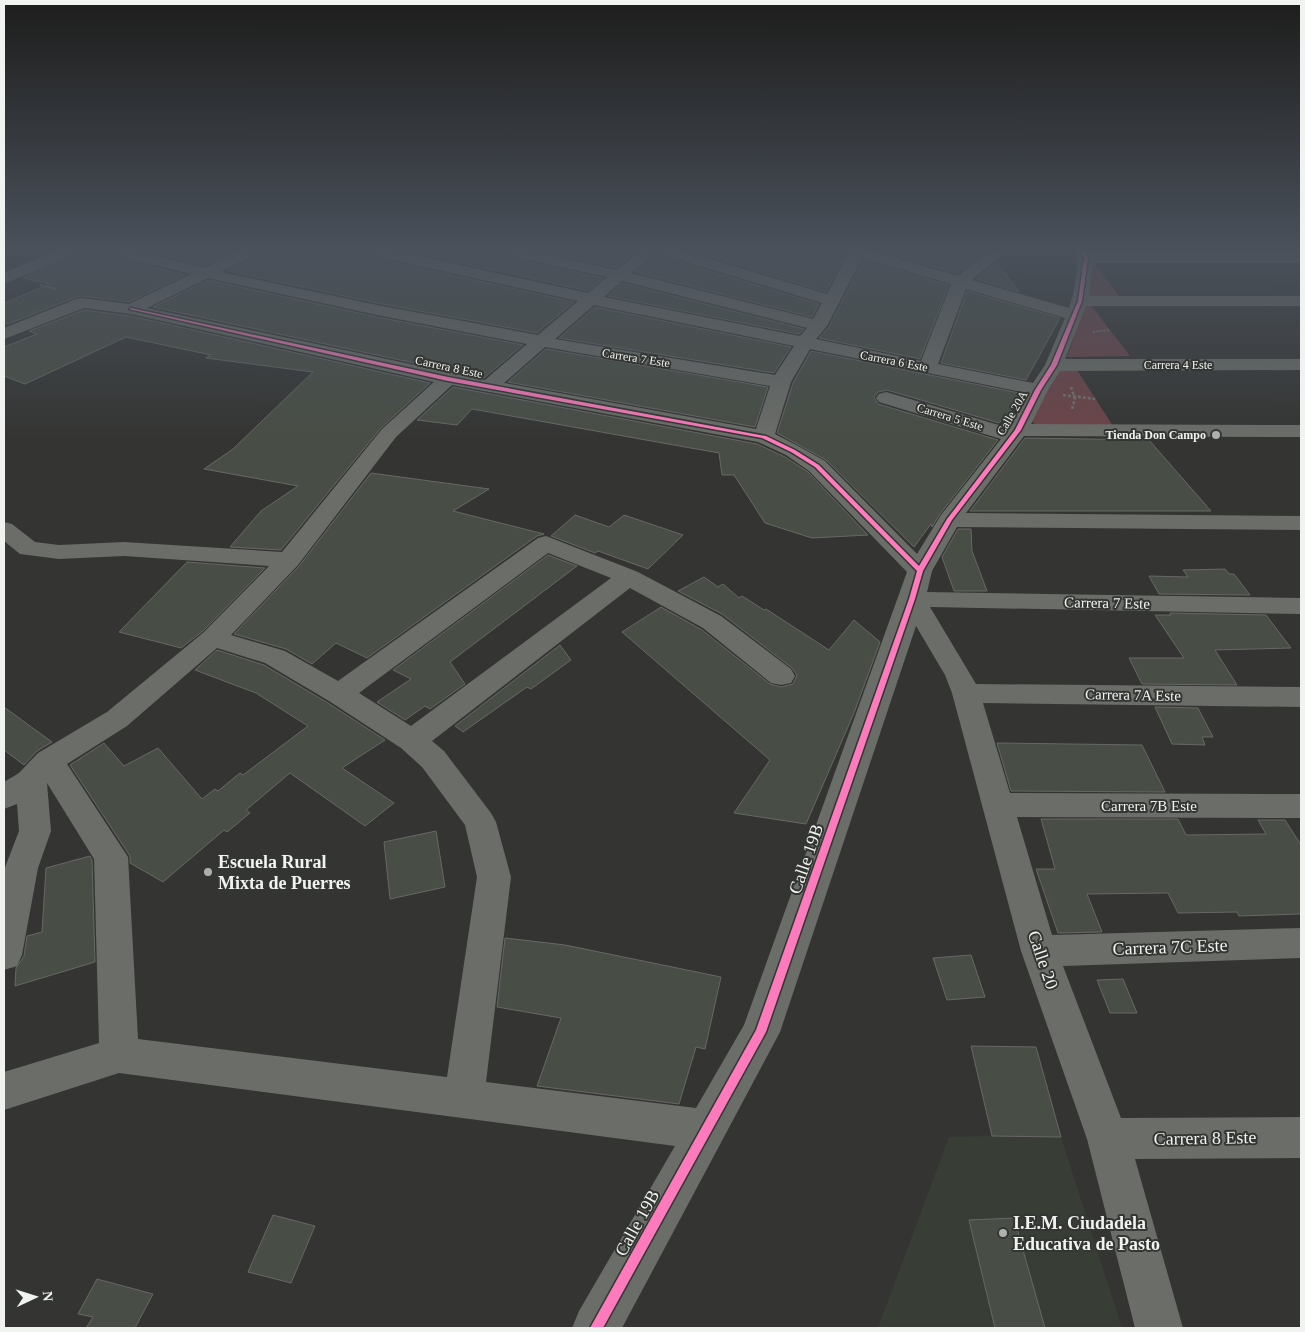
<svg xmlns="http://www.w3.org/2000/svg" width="1305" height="1332" font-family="Georgia,serif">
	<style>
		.built { fill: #383e36 }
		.green { fill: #6c4448 }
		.building { fill: #484e45; stroke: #676866 }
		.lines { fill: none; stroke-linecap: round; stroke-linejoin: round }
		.path-far1 { stroke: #70736f; stroke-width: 2; stroke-dasharray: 2.5 1; stroke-linecap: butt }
		.path { stroke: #70736f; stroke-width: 2.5; stroke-dasharray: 3 2; stroke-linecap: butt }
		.minor { fill: #6a6d68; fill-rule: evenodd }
		.cycleway-casing { stroke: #333632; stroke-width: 3 }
		.cycleway { fill: #fd7abc; fill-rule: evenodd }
		.poi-dot { fill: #afb0ae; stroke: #333632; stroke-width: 2 }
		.labels { text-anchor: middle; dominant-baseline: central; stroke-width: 4; stroke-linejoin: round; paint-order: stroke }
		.far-street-label { font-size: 12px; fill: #f1f3f0; stroke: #333632 }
		.far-poi-label { font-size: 12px; font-weight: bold; fill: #f1f3f0; stroke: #333632; text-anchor: end }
		.street-label { font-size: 15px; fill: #f1f3f0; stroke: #333632 }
		.near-street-label { font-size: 18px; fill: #f1f3f0; stroke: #333632 }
		.near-poi-label { font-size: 18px; font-weight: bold; fill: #f1f3f0; stroke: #333632; text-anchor: start }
	</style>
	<rect width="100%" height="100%" fill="#343533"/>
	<path class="built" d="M 992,1136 L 1061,1137 L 1122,1328 L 878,1328 L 949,1137 Z"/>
	<g class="green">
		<path d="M 1092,260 L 1120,297 L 1086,297 Z"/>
		<path d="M 1090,304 L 1130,356 L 1067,357 L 1085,305 Z"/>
		<path d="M 1075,367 L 1115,429 L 1042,429 L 1028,419 L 1057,368 Z"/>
	</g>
	<g class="building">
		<path d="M 84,250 L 101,250 L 105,255 L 185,275 L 129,302 L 82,296 L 76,297 L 8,324 L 4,323 L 4,303 L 50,284 L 23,278 Z"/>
		<path d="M 141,250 L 235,250 L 204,266 Z"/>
		<path d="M 262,250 L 360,250 L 369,257 L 574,302 L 537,333 L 377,303 L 227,271 L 259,255 Z"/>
		<path d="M 403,250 L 496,250 L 505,257 L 603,278 L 588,291 Z"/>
		<path d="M 538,250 L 638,250 L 616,268 Z"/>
		<path d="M 688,250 L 828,250 L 845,256 L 826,292 Z"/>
		<path d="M 878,250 L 987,250 L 958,274 Z"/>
		<path d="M 657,255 L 819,304 L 812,317 L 635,272 Z"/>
		<path d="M 863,260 L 949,285 L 920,359 L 819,338 L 829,327 Z"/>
		<path d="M 996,262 L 1020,292 L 976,279 Z"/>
		<path d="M 208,280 L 377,317 L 523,345 L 484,378 L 153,307 Z"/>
		<path d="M 622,283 L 804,329 L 799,334 L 608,296 Z"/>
		<path d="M 967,291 L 1060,318 L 1026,380 L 941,363 Z"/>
		<path d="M 595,307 L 791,347 L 774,373 L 559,338 Z"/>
		<path d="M 84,310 L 131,316 L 430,383 L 381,428 L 281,550 L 230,547 L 261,511 L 298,486 L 204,469 L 233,449 L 313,372 L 206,358 L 211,355 L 126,337 L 25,384 L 4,376 L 4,347 L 37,334 L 29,331 Z"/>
		<path d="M 546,349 L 768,387 L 755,427 L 508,382 Z"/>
		<path d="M 811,351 L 1024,394 L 1021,400 L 999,423 L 887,390 L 878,392 L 874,397 L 878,404 L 998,440 L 940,514 L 932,527 L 931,524 L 914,547 L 826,460 L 777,433 L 793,383 Z"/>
		<path d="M 453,387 L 757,444 L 785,457 L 808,472 L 868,535 L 812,538 L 765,523 L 734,475 L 722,475 L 719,453 L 472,409 L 457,425 L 417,420 Z"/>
		<path d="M 1025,438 L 1149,440 L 1211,511 L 970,511 Z"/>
		<path d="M 371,473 L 489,489 L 453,511 L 544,534 L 537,536 L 367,658 L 336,643 L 312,664 L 286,649 L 234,634 L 299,566 Z"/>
		<path d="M 575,515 L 609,527 L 624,515 L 683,535 L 648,569 L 598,551 L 595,553 L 551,536 Z"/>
		<path d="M 958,529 L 971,529 L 972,551 L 987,591 L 954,591 L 942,557 Z"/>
		<path d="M 548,555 L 577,566 L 450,662 L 465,684 L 430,709 L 425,706 L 405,720 L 377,702 L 411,679 L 393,670 Z"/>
		<path d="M 187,562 L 265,568 L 203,631 L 181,648 L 119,632 Z"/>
		<path d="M 1225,569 L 1229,574 L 1234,574 L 1250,595 L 1159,594 L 1149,576 L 1188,577 L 1183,570 Z"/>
		<path d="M 704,577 L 718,587 L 723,584 L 739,598 L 742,596 L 764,610 L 766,609 L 829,650 L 854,620 L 880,642 L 854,713 L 806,824 L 734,813 L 770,760 L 622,632 L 661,607 L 702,630 L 770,684 L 781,687 L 793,684 L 797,675 L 792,668 L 722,614 L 678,591 Z"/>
		<path d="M 1170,613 L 1266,615 L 1291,648 L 1215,650 L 1237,685 L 1142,684 L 1129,658 L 1184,658 L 1155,615 L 1171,615 Z"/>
		<path d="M 560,645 L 571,660 L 531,689 L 527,687 L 463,732 L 455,726 Z"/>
		<path d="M 217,650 L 264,665 L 328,703 L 385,740 L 342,768 L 394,803 L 365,826 L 290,773 L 246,810 L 250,813 L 227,832 L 224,830 L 163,882 L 130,863 L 130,856 L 70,765 L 104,743 L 124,766 L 158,748 L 202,799 L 215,789 L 218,791 L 240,773 L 243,775 L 308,726 L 256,693 L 195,670 Z"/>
		<path d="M 4,707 L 52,742 L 37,751 L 24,765 L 4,750 Z"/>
		<path d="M 1155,707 L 1198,708 L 1213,737 L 1202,737 L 1205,745 L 1172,744 Z"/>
		<path d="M 997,743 L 1142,745 L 1165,792 L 1011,791 Z"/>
		<path d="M 1041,819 L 1178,819 L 1186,835 L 1266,834 L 1258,820 L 1285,820 L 1301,845 L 1301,914 L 1239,916 L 1237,912 L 1178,913 L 1168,893 L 1087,894 L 1102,932 L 1058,933 L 1036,869 L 1055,869 Z"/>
		<path d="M 436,831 L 445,887 L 390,899 L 384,842 Z"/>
		<path d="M 90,856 L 92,860 L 95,962 L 15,986 L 16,968 L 24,956 L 27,936 L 42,932 L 46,868 Z"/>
		<path d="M 505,938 L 565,945 L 721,977 L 705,1049 L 696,1047 L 679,1104 L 537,1086 L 561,1018 L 497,1007 Z"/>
		<path d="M 971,955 L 985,997 L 947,1000 L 933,958 Z"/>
		<path d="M 1123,979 L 1137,1013 L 1110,1013 L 1097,980 Z"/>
		<path d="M 971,1046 L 1036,1047 L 1061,1137 L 992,1136 Z"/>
		<path d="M 273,1215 L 315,1226 L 291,1283 L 248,1272 Z"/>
		<path d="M 1014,1218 L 1045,1328 L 995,1328 L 969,1220 Z"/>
		<path d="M 97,1279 L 153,1294 L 135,1328 L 86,1328 L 93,1317 L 78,1314 Z"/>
	</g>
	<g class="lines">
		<g class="path-far1">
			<path d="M 40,285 L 56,289"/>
			<path d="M 1093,332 L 1109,330"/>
		</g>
		<g class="path">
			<path d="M 1071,387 L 1075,399 L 1072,409"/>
			<path d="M 1063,395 L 1095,399"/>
		</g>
		<g class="minor">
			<path d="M 58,250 L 79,250 L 77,253 L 4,284 L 4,273 Z"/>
			<path d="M 103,250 L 131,250 L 204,268 L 240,250 L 260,250 L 258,253 L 221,272 L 377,305 L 538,335 L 578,301 L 369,255 L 362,250 L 392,250 L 588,293 L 607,277 L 505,255 L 498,250 L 528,250 L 616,270 L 642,250 L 680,250 L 827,294 L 848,254 L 845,250 L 870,250 L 958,276 L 988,252 L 998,252 L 1001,255 L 998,258 L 972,280 L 1069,308 C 1074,295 1080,264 1076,250 L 1091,250 L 1092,253 L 1301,253 L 1301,263 L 1093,263 L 1089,296 L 1301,296 L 1301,306 L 1086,306 L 1065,359 L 1301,359 L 1301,370 L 1060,371 L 1048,390 L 1031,424 L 1301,425 L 1301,437 L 1024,436 L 966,513 L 1301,516 L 1301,530 L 957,527 L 932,571 L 927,592 L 1301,598 L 1301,614 L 930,607 L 976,684 L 1301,687 L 1301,707 L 983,703 L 1010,793 L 1301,794 L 1301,818 L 1017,817 L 1052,935 L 1301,928 L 1301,958 L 1063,966 L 1121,1118 L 1301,1117 L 1301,1158 L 1135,1159 L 1183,1328 L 1135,1328 L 1087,1139 L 1021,951 L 952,693 L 945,675 L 916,626 L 780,1032 L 622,1328 L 572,1328 L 579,1311 L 675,1146 L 119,1073 L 4,1110 L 4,1072 L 99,1043 L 94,859 L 47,783 L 51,831 L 38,868 L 22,955 L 17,966 L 4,970 L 4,870 L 19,831 L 17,804 L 4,809 L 4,782 L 19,773 L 38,753 L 107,712 L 204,632 L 269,566 L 124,556 L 59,559 L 20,554 L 4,541 L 4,522 L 12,524 L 35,542 L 59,545 L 124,542 L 282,552 L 382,429 L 434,382 L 131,314 L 84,308 L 4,339 L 4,328 L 76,299 L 82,298 L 129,304 L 191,274 L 105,253 ZM 657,253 L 822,303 L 813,319 L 631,273 ZM 862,258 L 951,284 L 921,361 L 816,339 L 827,326 ZM 208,278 L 377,315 L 527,344 L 485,380 L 147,308 ZM 622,281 L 807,328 L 800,336 L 604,297 ZM 966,289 L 1065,318 L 1045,365 L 1033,383 L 938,364 ZM 594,305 L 794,346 L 775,375 L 555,339 ZM 545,347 L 770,386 L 756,429 L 504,383 ZM 810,349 L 1027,393 L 1009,428 L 886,392 L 879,394 L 876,398 L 879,402 L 1001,439 L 941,515 L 917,554 L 825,461 L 800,447 L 775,434 L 791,382 ZM 452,385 L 758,442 L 786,455 L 809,471 L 907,572 L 744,1025 L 696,1108 L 486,1082 L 511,877 L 496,822 L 491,813 L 444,751 L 432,741 L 630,588 L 703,628 L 771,683 L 781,685 L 791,683 L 795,676 L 791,669 L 721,616 L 638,572 L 546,536 L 538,538 L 338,681 L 285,651 L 231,635 L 298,565 L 396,437 ZM 548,553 L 611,578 L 411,726 L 359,693 ZM 217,648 L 265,663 L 329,701 L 401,748 L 422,767 L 465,825 L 477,877 L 447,1077 L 138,1039 L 128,857 L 67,764 L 127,726 Z"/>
		</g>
		<defs>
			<path id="cycleway" d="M 1081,250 L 1085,250 L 1088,258 L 1082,301 L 1057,365 L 1041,390 L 1021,430 L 952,520 L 923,571 L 915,599 L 766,1032 L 603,1328 L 590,1328 L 756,1030 L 909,599 L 917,571 L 815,467 L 791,452 L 762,438 L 448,381 L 129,309 L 131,308 L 448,377 L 766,436 L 795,450 L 819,465 L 919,566 L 947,519 L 1015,430 L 1035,390 L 1051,365 L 1078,301 L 1084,258 Z"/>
		</defs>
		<use href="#cycleway" class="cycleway-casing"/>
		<use href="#cycleway" class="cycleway"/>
	</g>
	<linearGradient id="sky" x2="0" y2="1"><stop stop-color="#1d1d1c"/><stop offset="0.57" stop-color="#4a515b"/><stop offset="1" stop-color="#4a515b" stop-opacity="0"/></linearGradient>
	<rect width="1305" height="437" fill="url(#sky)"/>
	<g class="poi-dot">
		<circle cx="1216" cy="435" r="5"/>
		<circle cx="208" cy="872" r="5"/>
		<circle cx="1003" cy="1233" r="5"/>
	</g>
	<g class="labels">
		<g class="far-street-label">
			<text transform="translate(636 358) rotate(9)">Carrera 7 Este</text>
			<text transform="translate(894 361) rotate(11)">Carrera 6 Este</text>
			<text x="1178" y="365">Carrera 4 Este</text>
			<text transform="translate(449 367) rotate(12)">Carrera 8 Este</text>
			<text transform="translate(1012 413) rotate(-60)">Calle 20A</text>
			<text transform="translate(950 417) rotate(17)">Carrera 5 Este</text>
		</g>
		<g class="far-poi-label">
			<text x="1206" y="435">Tienda Don Campo</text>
		</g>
		<g class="street-label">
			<text transform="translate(1107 603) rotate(1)">Carrera 7 Este</text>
			<text transform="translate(1133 695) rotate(1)">Carrera 7A Este</text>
			<text x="1149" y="806">Carrera 7B Este</text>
		</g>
		<g class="near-street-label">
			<text transform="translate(806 859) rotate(-71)">Calle 19B</text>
			<text transform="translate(1170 947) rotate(-2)">Carrera 7C Este</text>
			<text transform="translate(1043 960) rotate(71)">Calle 20</text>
			<text transform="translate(1205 1138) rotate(-1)">Carrera 8 Este</text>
			<text transform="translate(637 1223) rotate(-61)">Calle 19B</text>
		</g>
		<g class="near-poi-label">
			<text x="218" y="862">Escuela Rural<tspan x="218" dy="21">Mixta de Puerres</tspan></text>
			<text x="1013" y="1223">I.E.M. Ciudadela<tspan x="1013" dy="21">Educativa de Pasto</tspan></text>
		</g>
	</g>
	<rect width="1305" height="1332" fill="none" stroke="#f1f3f0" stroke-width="10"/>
	<g transform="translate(35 1297) rotate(86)" stroke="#333632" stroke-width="4" paint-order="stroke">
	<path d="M0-4L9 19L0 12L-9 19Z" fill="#f1f3f0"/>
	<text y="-8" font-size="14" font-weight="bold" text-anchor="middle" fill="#f1f3f0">N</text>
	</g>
</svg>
